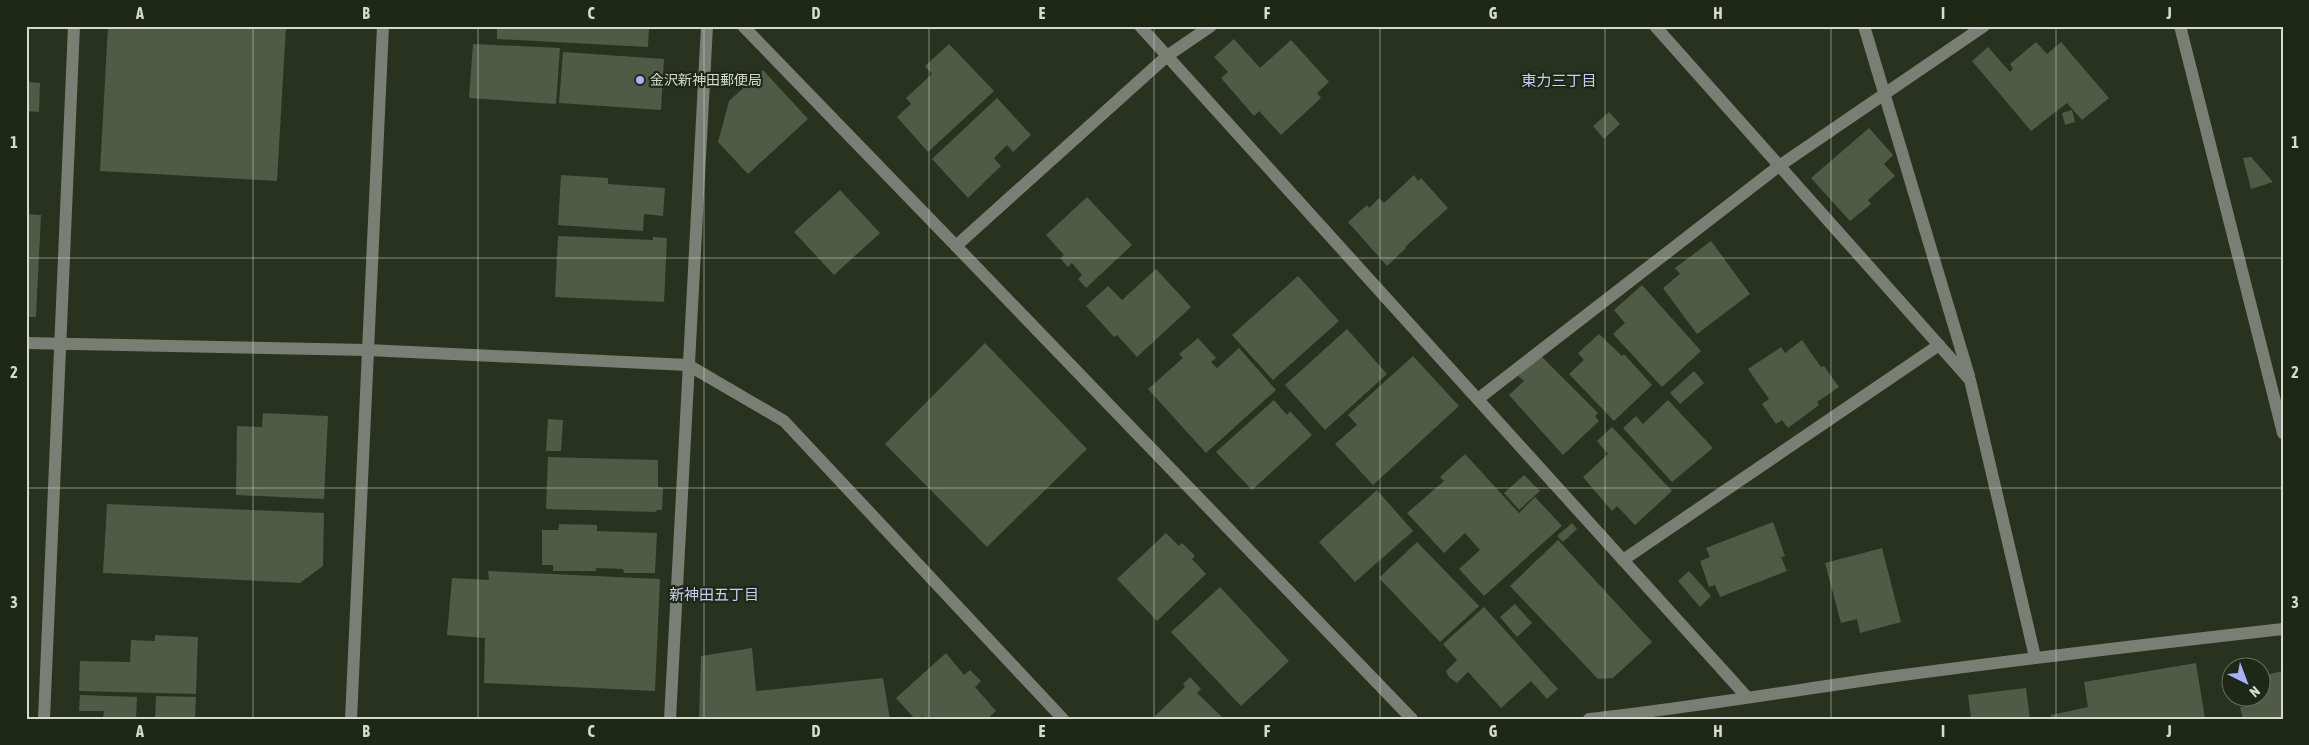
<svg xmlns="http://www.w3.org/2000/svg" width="2309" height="745" font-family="'Asap Condensed','Noto Sans JP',sans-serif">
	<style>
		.building { fill: #505a45 }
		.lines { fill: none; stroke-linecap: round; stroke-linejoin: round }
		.minor { stroke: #7a7f75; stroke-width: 12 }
		.grid { fill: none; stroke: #d5dbce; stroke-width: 1; stroke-opacity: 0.55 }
		.poi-dot { fill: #a8b0fc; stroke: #1f2815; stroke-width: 2 }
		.labels { text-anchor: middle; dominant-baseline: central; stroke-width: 4.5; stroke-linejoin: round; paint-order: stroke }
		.poi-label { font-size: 14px; fill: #d5dbce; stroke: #1f2815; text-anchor: start }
		.neighbourhood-label { font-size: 15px; fill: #c8cef9; stroke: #1f2815 }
		.neatline { fill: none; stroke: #d5dbce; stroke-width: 2 }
		.grid-label { font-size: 16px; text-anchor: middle; font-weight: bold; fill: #d5dbce }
	</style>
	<rect width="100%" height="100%" fill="#29321e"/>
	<g class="building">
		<path d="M 108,26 L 187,26 L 230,29 L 230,26 L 286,26 L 277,181 L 100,171 Z"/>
		<path d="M 497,26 L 649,26 L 648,47 L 497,39 Z"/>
		<path d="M 1234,39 L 1260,68 L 1291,40 L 1329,82 L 1317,93 L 1321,98 L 1281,135 L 1259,111 L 1254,116 L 1221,78 L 1228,72 L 1214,57 Z"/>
		<path d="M 2036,42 L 2047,54 L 2061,42 L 2109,98 L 2082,120 L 2067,103 L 2031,131 L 1972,61 L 1988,47 L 2010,72 L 2013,69 L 2010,64 Z"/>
		<path d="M 473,44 L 560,48 L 556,104 L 469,98 Z"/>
		<path d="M 949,44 L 994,91 L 928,152 L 897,117 L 911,104 L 906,98 L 932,74 L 925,66 Z"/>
		<path d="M 563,52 L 664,59 L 661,110 L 559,103 Z"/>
		<path d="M 763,70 L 808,119 L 748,174 L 718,142 L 729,101 Z"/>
		<path d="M 26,82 L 40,83 L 39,112 L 26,111 Z"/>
		<path d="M 997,98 L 1031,135 L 1013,152 L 1007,145 L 994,158 L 1001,166 L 968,198 L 932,159 Z"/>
		<path d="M 2072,110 L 2075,122 L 2065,125 L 2062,113 Z"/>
		<path d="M 1609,112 L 1620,124 L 1604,139 L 1593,126 Z"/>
		<path d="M 1869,128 L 1893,155 L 1884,164 L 1895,176 L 1868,200 L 1871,204 L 1850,221 L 1811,178 Z"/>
		<path d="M 2251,157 L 2273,182 L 2251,189 L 2243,158 Z"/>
		<path d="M 561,175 L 608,178 L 608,184 L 665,188 L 663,216 L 644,214 L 643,231 L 558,225 Z"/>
		<path d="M 1414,175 L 1418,181 L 1421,178 L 1448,208 L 1405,247 L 1406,248 L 1387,266 L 1348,222 L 1367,205 L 1369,208 L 1379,198 L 1384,203 Z"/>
		<path d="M 840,190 L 880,233 L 834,275 L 794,232 Z"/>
		<path d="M 1087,197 L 1132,245 L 1086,288 L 1078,279 L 1082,275 L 1072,263 L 1068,267 L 1060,258 L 1064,255 L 1046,235 Z"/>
		<path d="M 26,214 L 41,215 L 36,317 L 26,317 Z"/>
		<path d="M 558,236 L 653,240 L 653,237 L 667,238 L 664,302 L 555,297 Z"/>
		<path d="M 1711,241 L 1750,294 L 1697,334 L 1663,288 L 1680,274 L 1675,268 Z"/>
		<path d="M 1156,269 L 1191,307 L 1137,357 L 1117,335 L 1114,337 L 1086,306 L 1108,286 L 1122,300 Z"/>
		<path d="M 1298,276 L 1339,321 L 1273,380 L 1232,335 Z"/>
		<path d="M 1642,285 L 1701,351 L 1662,387 L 1613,334 L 1625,323 L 1614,310 Z"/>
		<path d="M 1347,329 L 1387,374 L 1325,430 L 1285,385 Z"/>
		<path d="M 1599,334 L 1622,356 L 1624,354 L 1652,385 L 1614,421 L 1569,374 L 1584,360 L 1578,353 Z"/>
		<path d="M 1198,338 L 1216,358 L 1211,362 L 1217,368 L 1239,348 L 1276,390 L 1206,453 L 1148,389 L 1183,358 L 1179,354 Z"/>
		<path d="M 1802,340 L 1821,367 L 1824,366 L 1839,387 L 1817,402 L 1819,405 L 1788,428 L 1782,420 L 1776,424 L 1762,404 L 1769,399 L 1748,369 L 1781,347 L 1785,353 Z"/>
		<path d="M 985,343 L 1087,449 L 987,547 L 885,444 Z"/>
		<path d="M 1540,355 L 1598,413 L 1595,416 L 1599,421 L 1563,455 L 1509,395 L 1524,381 L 1518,376 Z"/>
		<path d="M 1413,356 L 1459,406 L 1373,485 L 1335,444 L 1357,425 L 1348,415 Z"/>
		<path d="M 1694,371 L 1704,383 L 1680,404 L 1670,393 Z"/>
		<path d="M 1274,400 L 1287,415 L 1290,411 L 1312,435 L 1252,490 L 1216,452 Z"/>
		<path d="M 1668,400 L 1713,448 L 1672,482 L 1623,428 L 1636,416 L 1643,424 Z"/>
		<path d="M 263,413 L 328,416 L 324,499 L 236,495 L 237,426 L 262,427 Z"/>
		<path d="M 548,419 L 563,420 L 561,451 L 546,451 Z"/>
		<path d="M 1612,427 L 1672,491 L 1635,525 L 1617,506 L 1612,511 L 1583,477 L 1608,454 L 1597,441 Z"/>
		<path d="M 1465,454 L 1519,513 L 1535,497 L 1562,526 L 1484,596 L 1459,569 L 1480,550 L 1465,533 L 1444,553 L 1407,513 L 1444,481 L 1440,477 Z"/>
		<path d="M 548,457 L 658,460 L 658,487 L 663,488 L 662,510 L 657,510 L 656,512 L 546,509 Z"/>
		<path d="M 1524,475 L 1540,491 L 1519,510 L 1504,493 Z"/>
		<path d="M 1377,490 L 1413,531 L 1355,582 L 1319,542 Z"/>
		<path d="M 107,504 L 324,513 L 323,566 L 300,583 L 103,573 Z"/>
		<path d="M 1773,522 L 1785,556 L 1781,557 L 1787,571 L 1720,597 L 1715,585 L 1709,587 L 1700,561 L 1710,557 L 1706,548 Z"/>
		<path d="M 1572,523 L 1577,529 L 1563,542 L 1557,536 Z"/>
		<path d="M 559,524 L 597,525 L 597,531 L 657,533 L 655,573 L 624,573 L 623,569 L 596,568 L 596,571 L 553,571 L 553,565 L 542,565 L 542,530 L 558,530 Z"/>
		<path d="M 1166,533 L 1179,546 L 1182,543 L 1195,556 L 1192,559 L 1206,574 L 1157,621 L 1117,579 Z"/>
		<path d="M 1558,540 L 1652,642 L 1613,678 L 1598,679 L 1510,586 Z"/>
		<path d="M 1417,542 L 1479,606 L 1440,642 L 1379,578 Z"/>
		<path d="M 1882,548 L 1901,622 L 1860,633 L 1857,619 L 1841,623 L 1825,563 Z"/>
		<path d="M 488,571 L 660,579 L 655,691 L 484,683 L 485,638 L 447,635 L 452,578 L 489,580 Z"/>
		<path d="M 1689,571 L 1711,596 L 1700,607 L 1678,581 Z"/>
		<path d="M 1220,587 L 1289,661 L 1241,706 L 1171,632 Z"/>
		<path d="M 1515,604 L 1532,623 L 1517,637 L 1500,617 Z"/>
		<path d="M 1484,607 L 1558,689 L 1547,699 L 1531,681 L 1501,708 L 1468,672 L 1457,683 L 1449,677 L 1446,671 L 1457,660 L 1443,644 Z"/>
		<path d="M 155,635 L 198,637 L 196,694 L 79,691 L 80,661 L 130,662 L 131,640 L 155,641 Z"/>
		<path d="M 752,648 L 756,691 L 883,678 L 890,719 L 699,719 L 701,656 Z"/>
		<path d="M 946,653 L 964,675 L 970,670 L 981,681 L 975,687 L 996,711 L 987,719 L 926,719 L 923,716 L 915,719 L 896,698 Z"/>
		<path d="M 2196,663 L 2205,719 L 2051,719 L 2051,715 L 2088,707 L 2084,682 Z"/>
		<path d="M 2283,671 L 2283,719 L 2243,719 L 2240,707 L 2253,705 L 2251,698 L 2262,698 L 2262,676 Z"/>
		<path d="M 1190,677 L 1201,689 L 1197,693 L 1224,719 L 1152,719 L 1185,687 L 1183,684 Z"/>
		<path d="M 2026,688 L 2030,719 L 1971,719 L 1968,695 Z"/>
		<path d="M 80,695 L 137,697 L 136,719 L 103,719 L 104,711 L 79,711 Z"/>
		<path d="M 156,696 L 196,697 L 195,719 L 155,719 Z"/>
	</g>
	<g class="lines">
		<g class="minor">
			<path d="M 743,26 L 956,246"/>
			<path d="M 1140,26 L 1747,697"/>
			<path d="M 1211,26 L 1167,56 L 956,246 L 1412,719"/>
			<path d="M 1655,26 L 1970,380 L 2035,657"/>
			<path d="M 1864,26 L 1969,376"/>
			<path d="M 2180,26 L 2283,433"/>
			<path d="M 26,343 L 368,350 L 688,365 L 784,421 L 1063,719"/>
			<path d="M 1478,399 L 1779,166 L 1984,26"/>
			<path d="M 1623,560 L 1939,345"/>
			<path d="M 44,719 L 74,26"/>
			<path d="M 351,719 L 383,26"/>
			<path d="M 670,719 L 707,26"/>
			<path d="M 1589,719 C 1687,708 1784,692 1881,678 C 2015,660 2149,644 2283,629"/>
		</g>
	</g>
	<path class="grid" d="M 253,26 L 253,719M 478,26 L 478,719M 704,26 L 704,719M 929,26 L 929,719M 1154,26 L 1154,719M 1380,26 L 1380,719M 1605,26 L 1605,719M 1831,26 L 1831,719M 2056,26 L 2056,719M 26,258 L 2283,258M 26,488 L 2283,488"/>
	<circle class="poi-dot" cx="640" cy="80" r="5"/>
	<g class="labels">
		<g class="poi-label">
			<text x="650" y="80">金沢新神田郵便局</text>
		</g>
		<g class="neighbourhood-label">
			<text x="1559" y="80">東力三丁目</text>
			<text x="714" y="594">新神田五丁目</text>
		</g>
	</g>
	<rect width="2309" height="745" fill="none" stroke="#1f2815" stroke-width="55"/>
	<g transform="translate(2246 682) rotate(138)"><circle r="24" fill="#1f2815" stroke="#68705f"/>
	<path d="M0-4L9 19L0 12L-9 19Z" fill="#a8b0fc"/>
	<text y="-8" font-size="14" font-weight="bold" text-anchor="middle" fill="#d5dbce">N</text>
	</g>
	<rect x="28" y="28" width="2254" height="690" class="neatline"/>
	<g class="grid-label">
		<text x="140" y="19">A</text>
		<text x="366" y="19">B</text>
		<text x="591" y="19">C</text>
		<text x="816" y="19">D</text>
		<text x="1042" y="19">E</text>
		<text x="1267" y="19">F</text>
		<text x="1493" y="19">G</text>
		<text x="1718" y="19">H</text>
		<text x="1943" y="19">I</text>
		<text x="2169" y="19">J</text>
		<text x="14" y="148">1</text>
		<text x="2295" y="148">1</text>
		<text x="14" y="378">2</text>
		<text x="2295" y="378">2</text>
		<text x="14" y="608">3</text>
		<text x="2295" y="608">3</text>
		<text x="140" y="737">A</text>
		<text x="366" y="737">B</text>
		<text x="591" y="737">C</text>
		<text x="816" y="737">D</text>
		<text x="1042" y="737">E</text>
		<text x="1267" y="737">F</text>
		<text x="1493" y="737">G</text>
		<text x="1718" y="737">H</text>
		<text x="1943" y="737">I</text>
		<text x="2169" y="737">J</text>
	</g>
</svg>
